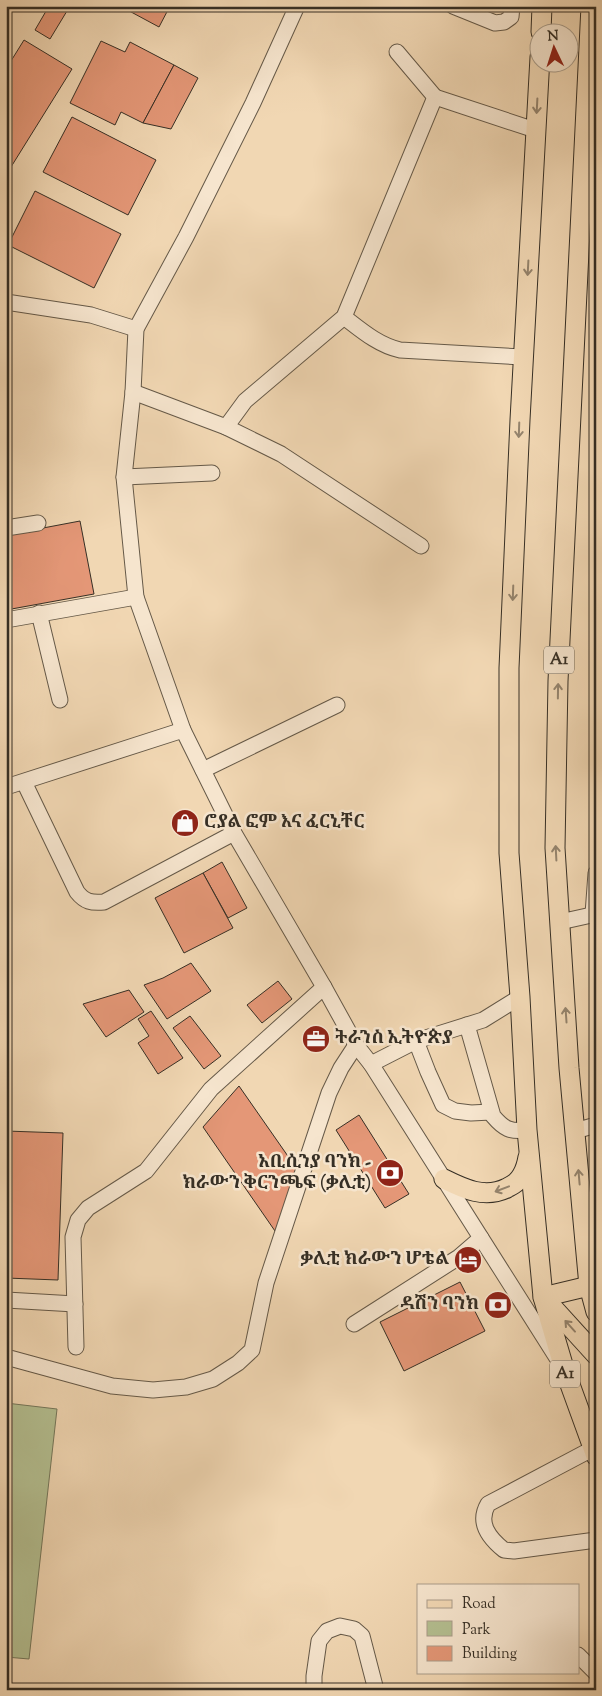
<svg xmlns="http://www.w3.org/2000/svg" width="602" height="1696" font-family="'Sorts Mill Goudy','Noto Serif Ethiopic',serif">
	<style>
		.green { fill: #b4bf91; stroke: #75775b }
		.building { fill: #e49777; stroke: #362f25 }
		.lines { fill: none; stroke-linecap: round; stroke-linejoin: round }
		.minor-casing { stroke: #655948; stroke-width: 17 }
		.major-casing { stroke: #362f25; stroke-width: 21 }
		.minor { stroke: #f6e5ce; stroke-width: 15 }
		.major { stroke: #f1d7b3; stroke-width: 19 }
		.oneway { stroke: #94836c }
		.labels { text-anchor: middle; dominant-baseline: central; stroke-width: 5; stroke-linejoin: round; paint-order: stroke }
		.shield { fill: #f6e5ce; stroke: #706658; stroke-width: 1 }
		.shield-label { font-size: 16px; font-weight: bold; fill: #362f25 }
		.poi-label { font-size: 18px; font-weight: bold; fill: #362f25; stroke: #f6e5ce; text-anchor: end }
	</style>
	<rect width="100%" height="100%" fill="#f1d7b3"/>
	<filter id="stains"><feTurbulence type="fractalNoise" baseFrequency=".004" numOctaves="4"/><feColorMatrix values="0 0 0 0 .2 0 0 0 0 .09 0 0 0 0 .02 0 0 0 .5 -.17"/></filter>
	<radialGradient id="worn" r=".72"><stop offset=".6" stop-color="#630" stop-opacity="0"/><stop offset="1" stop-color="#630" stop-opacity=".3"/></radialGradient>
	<path class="green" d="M 6,1403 L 57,1409 L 29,1659 L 6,1657 Z"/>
	<g class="building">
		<path d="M 49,6 L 70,6 L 50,39 L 35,30 Z"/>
		<path d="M 120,6 L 170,6 L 159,27 Z"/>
		<path d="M 24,40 L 72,69 L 6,175 L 6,69 Z"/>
		<path d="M 101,41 L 125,52 L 130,42 L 174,65 L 143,123 L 121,112 L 115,125 L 70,103 Z"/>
		<path d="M 174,65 L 198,78 L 171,129 L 143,123 Z"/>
		<path d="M 72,117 L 156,160 L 128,215 L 43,172 Z"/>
		<path d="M 35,191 L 121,234 L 94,288 L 8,245 Z"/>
		<path d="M 80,521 L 94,594 L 6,610 L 6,535 Z"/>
		<path d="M 222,862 L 247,908 L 228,918 L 203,873 Z"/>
		<path d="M 203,873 L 233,928 L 184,953 L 155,898 Z"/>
		<path d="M 191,963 L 211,991 L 167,1019 L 144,985 L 163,978 Z"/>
		<path d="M 278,981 L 292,999 L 262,1023 L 247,1005 Z"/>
		<path d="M 129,990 L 144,1012 L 106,1037 L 83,1004 Z"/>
		<path d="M 151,1011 L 183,1058 L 158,1074 L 138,1043 L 149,1036 L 138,1019 Z"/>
		<path d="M 190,1016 L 221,1056 L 204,1069 L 173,1028 Z"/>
		<path d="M 239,1086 L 299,1172 L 275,1231 L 203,1127 Z"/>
		<path d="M 359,1115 L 409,1194 L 385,1208 L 336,1130 Z"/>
		<path d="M 6,1131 L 63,1133 L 58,1280 L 6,1278 Z"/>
		<path d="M 460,1282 L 485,1331 L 404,1371 L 380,1322 Z"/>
	</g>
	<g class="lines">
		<defs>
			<g id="minor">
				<path d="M 297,6 L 253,103 L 186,237 L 136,329 L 133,392 L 124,477 L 136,597 L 183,730 L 234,833 L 324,987 L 356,1045 L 371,1064 L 557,1358"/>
				<path d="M 453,6 L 495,23 L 504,22 L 511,17 L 512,6"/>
				<path d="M 397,52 L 435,97"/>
				<path d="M 6,302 L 91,315 L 136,329"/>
				<path d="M 344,317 C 361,330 378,345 400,350 L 523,357"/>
				<path d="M 133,392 L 226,427 L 245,401 L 344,317 L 435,97 L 535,130"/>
				<path d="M 226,427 L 281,454 L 421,546"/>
				<path d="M 124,477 L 212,473"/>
				<path d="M 6,528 L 38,523"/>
				<path d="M 39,613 L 60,700"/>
				<path d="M 6,620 L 136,597"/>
				<path d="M 203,770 L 337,705"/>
				<path d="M 24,782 L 77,892 C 85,902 91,903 104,902 L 234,833"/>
				<path d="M 6,787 L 183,730"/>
				<path d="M 593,914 L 596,873"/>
				<path d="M 560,922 L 596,914"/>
				<path d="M 467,1025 L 493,1116 C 504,1129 510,1132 527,1130"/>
				<path d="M 416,1041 L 428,1072 L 443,1105 L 455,1111 L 471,1113 L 491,1112"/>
				<path d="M 371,1064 L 416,1041 L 483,1020 L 520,997"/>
				<path d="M 575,1131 L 596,1125"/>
				<path d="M 6,1300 L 75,1304"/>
				<path d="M 354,1324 L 459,1257 L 481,1238"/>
				<path d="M 76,1347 L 73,1237 L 78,1220 L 88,1208 L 146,1171 L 211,1089 L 324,987"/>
				<path d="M 6,1357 L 112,1386 L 153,1390 L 186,1387 L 213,1379 L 238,1363 L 252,1350 L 266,1283 L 329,1093 L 341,1068 L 356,1045"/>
				<path d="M 592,1449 L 488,1504 C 477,1523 489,1538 504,1550 L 514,1551 L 596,1540"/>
				<path d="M 578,1655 L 596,1673"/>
				<path d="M 314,1690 L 314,1676 L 319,1641 L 327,1631 L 340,1626 L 354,1629 L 362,1636 L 376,1690"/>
			</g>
			<g id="major">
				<path d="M 591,6 L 558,681 L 555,848 L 569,1068 L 589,1286 L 596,1312"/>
				<path d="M 541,32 L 542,6"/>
				<path d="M 540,57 L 520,420 L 509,668 L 509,853 L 520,997 L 527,1130 L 543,1297 L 564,1368 L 596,1456"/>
				<path d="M 444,1179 C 464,1189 485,1199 507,1188 C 514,1184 518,1182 522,1175 C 525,1170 527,1163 528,1157"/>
				<path d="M 543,1297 L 589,1286"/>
				<path d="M 546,1300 L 596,1355"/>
			</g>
		</defs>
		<use href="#minor" class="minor-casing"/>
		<use href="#major" class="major-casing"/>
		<use href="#minor" class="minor"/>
		<use href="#major" class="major"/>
	</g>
	<defs><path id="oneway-shaft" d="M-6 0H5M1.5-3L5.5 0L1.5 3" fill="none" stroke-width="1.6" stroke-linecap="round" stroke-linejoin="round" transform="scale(1.25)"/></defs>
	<g class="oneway">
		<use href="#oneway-shaft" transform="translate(537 106) rotate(93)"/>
		<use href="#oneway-shaft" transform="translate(528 268) rotate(93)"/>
		<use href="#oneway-shaft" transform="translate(519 430) rotate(92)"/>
		<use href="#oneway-shaft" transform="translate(513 593) rotate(92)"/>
		<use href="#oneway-shaft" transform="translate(558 691) rotate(-89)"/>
		<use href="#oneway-shaft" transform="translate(556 853) rotate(-93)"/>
		<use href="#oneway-shaft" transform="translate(566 1015) rotate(-94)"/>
		<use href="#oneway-shaft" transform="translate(579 1177) rotate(-95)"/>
		<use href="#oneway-shaft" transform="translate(502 1189) rotate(159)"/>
		<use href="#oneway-shaft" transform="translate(570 1326) rotate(-132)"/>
	</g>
	<defs>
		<symbol id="shop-disc" viewBox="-11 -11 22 22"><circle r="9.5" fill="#8f2418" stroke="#f6e5ce"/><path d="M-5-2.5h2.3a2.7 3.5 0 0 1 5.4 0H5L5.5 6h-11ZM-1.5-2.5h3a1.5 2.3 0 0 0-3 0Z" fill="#fff"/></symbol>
		<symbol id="office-disc" viewBox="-11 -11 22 22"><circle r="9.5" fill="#8f2418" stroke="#f6e5ce"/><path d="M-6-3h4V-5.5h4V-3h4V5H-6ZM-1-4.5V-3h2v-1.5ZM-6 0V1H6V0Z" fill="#fff"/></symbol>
		<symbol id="bank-disc" viewBox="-11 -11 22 22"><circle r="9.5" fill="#8f2418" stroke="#f6e5ce"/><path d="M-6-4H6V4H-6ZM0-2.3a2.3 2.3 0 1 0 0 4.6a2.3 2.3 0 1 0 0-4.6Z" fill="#fff"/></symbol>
		<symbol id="hotel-disc" viewBox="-11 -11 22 22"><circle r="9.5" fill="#8f2418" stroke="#f6e5ce"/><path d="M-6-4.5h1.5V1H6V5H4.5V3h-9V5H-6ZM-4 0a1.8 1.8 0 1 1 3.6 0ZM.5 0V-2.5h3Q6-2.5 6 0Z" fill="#fff"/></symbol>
	</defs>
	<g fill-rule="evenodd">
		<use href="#shop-disc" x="169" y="807" width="32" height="32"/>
		<use href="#office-disc" x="300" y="1023" width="32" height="32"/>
		<use href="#bank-disc" x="374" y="1157" width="32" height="32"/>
		<use href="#hotel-disc" x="452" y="1244" width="32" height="32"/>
		<use href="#bank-disc" x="482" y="1289" width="32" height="32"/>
	</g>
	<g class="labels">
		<g class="shield">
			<rect x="544" y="646.5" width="30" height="27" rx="4"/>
			<rect x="550" y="1360.5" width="30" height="27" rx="4"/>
		</g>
		<g class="shield-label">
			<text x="559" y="660">A1</text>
			<text x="565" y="1374">A1</text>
		</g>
		<g class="poi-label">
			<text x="204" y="823" text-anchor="start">ሮያል ፎም እና ፈርኒቸር</text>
			<text x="335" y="1039" text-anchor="start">ትራንስ ኢትዮጵያ</text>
			<text x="371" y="1163">አቢሲንያ ባንክ -<tspan x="371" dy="21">ክራውን ቅርንጫፍ (ቃሊቲ)</tspan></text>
			<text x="449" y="1260">ቃሊቲ ክራውን ሆቴል</text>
			<text x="479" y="1305">ዳሽን ባንክ</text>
		</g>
	</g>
	<rect width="602" height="1696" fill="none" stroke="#f1d7b3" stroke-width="25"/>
	<rect x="8" y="8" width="587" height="1681" fill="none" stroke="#362f25" stroke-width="2.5"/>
	<rect x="12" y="12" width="577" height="1671" fill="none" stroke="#362f25"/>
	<rect x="417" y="1584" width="162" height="90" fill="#f6e5ce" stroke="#a99c8a"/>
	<rect x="427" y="1600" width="25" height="8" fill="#f1d7b3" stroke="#a99c8a"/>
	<text x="462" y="1608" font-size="15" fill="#362f25">Road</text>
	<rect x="427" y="1621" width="25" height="15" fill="#b4bf91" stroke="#a99c8a"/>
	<text x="462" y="1634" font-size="15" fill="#362f25">Park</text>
	<rect x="427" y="1646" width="25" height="15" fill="#e49777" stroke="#a99c8a"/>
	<text x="462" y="1658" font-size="15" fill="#362f25">Building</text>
	<g transform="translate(554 48) rotate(356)"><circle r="24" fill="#f6e5ce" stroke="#a99c8a"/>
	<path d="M0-4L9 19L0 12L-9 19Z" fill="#8f2418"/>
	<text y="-8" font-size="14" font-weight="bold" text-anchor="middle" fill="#362f25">N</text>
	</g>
	<rect width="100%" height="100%" filter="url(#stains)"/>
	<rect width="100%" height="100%" fill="url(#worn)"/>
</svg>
